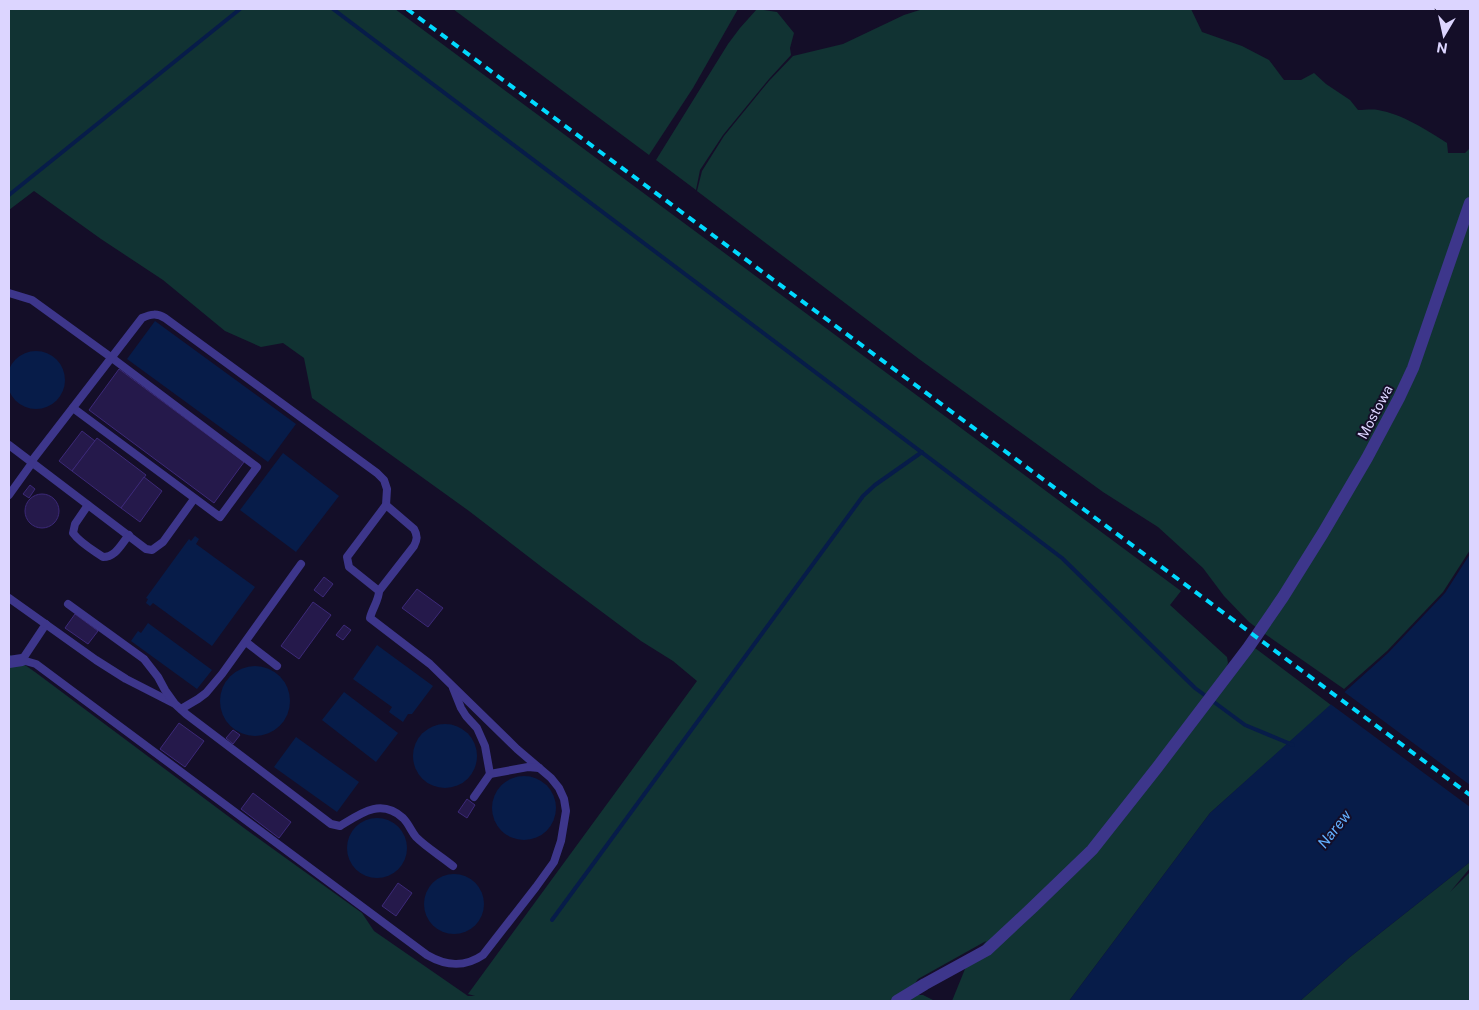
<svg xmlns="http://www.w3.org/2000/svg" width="1479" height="1010" font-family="'Public Sans',sans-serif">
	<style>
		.green { fill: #133 }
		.water { fill: #071c49 }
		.pier { fill: #140e28 }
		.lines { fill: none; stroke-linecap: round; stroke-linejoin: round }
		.stream { stroke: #071c49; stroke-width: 4 }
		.building { fill: #25194b; stroke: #3c2978 }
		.lane { stroke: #3d368b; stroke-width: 8 }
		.street { stroke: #3d368b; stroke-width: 12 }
		.rail { stroke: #01daff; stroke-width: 4; stroke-dasharray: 8 6; stroke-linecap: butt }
		.labels { text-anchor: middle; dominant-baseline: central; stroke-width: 4; stroke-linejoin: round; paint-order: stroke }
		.street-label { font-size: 14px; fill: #dcd5ff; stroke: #140e28 }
		.water-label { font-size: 15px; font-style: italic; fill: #63b0ff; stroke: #140e28 }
	</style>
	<rect width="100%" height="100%" fill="#140e28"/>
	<g class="green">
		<path d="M 9,9 L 395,9 L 1181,591 L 1170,605 L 1227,657 L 1228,663 L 1225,671 L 1255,648 L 1331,705 L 1210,813 L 1069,1001 L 952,1001 L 965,969 L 986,941 L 918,979 L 907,995 L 923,995 L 935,1001 L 9,1001 L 9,654 L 35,672 L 244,828 L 362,913 L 374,931 L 468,996 L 475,996 L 468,994 L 697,681 L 673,661 L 641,641 L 543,568 L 469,511 L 312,398 L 304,358 L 283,343 L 261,347 L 225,331 L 163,280 L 101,239 L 34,191 L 9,210 Z"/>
		<path d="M 453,9 L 738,9 L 693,88 L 649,155 Z"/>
		<path d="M 757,9 L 777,12 L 794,33 L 790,48 L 791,55 L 769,79 L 723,135 L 700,170 L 696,190 L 656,160 L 728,44 L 740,28 Z"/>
		<path d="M 923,9 L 1191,9 L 1202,32 L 1242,46 L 1269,60 L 1284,80 L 1301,80 L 1314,73 L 1326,84 L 1350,100 L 1358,110 C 1364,110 1372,109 1378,110 C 1402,114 1427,130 1447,143 L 1448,153 L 1465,153 L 1470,148 L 1470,550 L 1443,592 L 1387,651 L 1344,689 L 1265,634 L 1249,622 L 1224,596 L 1203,568 L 1158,527 L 1103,492 L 919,359 L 697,191 L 702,171 L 724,136 L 769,81 L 793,56 L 843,44 L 904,15 Z"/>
		<path d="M 1470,862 L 1470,868 L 1450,892 L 1470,872 L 1470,1001 L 1300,1001 L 1350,957 Z"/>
	</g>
	<g class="water">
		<path d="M 155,321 L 296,424 L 268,462 L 127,359 Z"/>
		<circle cx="36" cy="380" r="29"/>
		<path d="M 283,453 L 339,496 L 296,552 L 240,510 Z"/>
		<path d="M 195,536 L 199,539 L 196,544 L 255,587 L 212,646 L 153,603 L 150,606 L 146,603 L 148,599 L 146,598 L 189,539 L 191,541 Z"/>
		<path d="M 1470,554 L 1470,862 L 1350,957 L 1300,1001 L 1069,1001 L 1210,813 L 1388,653 L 1445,593 Z"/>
		<path d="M 148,623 L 212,670 L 197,689 L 131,641 L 138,631 L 141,633 Z"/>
		<path d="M 377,645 L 433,686 L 412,714 L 408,714 L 403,722 L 389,712 L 392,707 L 353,679 Z"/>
		<circle cx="255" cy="701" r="35"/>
		<path d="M 344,692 L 398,733 L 376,762 L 322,720 Z"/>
		<circle cx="445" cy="756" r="32"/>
		<path d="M 296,737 L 359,782 L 337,812 L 274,767 Z"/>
		<circle cx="524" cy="808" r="32"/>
		<circle cx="377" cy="848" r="30"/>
		<circle cx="454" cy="904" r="30"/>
	</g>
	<path class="pier" d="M 1343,691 L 1470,785 L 1470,807 L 1329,703 Z"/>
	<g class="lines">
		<g class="stream">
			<path d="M 333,9 L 1062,558 L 1195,688 L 1245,725 L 1293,745"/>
			<path d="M 9,195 L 240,9"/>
			<path d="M 552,920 L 863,496 L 875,485 L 922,452"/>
		</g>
	</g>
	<g class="building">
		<path d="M 119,369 L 244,462 L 214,503 L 89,410 Z"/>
		<path d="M 82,431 L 95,441 L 72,471 L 59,461 Z"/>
		<path d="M 97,438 L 146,475 L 121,508 L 72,471 Z"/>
		<path d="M 144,477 L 162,491 L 140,522 L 121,508 Z"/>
		<path d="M 30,485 L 35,489 L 29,498 L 23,494 Z"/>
		<circle cx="42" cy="511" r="17"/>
		<path d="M 324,577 L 333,584 L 323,597 L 314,590 Z"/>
		<path d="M 417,589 L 443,608 L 428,627 L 402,608 Z"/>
		<path d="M 313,602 L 331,615 L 299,659 L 281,646 Z"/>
		<path d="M 75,614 L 98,631 L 88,644 L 65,628 Z"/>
		<path d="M 344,625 L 351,630 L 343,640 L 336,635 Z"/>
		<path d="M 179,723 L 204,741 L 185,767 L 160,749 Z"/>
		<path d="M 233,730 L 240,735 L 233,744 L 226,738 Z"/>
		<path d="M 253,793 L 291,822 L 279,838 L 241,809 Z"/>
		<path d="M 467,799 L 475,805 L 467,818 L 458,812 Z"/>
		<path d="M 398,883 L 412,893 L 396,916 L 382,906 Z"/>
	</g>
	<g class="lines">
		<g class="lane">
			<path d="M 9,293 L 32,300 L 112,358 L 257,467 L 220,517 L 73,408"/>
			<path d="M 9,445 L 146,549 L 152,550 L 163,542 L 194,499"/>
			<path d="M 31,462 L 142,318 C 151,314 157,313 165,318 L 377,473 L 384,480 L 387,489 L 386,505 L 347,557 L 349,567 L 379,591 C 379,600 372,609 370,618 L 430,664 L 517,749 L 551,778 L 559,788 L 564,799 L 566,811 L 561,841 L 554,862 L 536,887 L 483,955 C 464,968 446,966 427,955 L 36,664 L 22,660 L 46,624"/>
			<path d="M 9,495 L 32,463"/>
			<path d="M 88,505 L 75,524 L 73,533 C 80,543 93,550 103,557 C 116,557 121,544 129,535"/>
			<path d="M 379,591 L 414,546 C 417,540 418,536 414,529 L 386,505"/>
			<path d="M 9,598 L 96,660 L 126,679 L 173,703"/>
			<path d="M 68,604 L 144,659 L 158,677 L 165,690 L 175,704 L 186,714 L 331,824 L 340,826 C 361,813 381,798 403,818 C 409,824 411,831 416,837 C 427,848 441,856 453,866"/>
			<path d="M 246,642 L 277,666"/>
			<path d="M 453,688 L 461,708 L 466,716 L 477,728 L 485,746 L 490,774"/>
			<path d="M 181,709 L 198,699 L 206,693 L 222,674 L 301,564"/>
			<path d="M 474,797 L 490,774 L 528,767 L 539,768"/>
		</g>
		<g class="street">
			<path d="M 9,662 L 22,660"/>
			<path d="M 897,1001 L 925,984 L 987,950 L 1033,907 L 1092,850 L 1156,769 L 1248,648 L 1283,597 L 1323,533 L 1367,458 L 1399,398 L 1413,368 L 1470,203"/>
		</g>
		<path class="rail" d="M 407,9 L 1470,795"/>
	</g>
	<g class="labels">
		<g class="street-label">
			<text transform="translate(1375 412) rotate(-62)">Mostowa</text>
		</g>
		<g class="water-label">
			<text transform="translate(1334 829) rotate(-52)">Narew</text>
		</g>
	</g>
	<rect width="1479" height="1010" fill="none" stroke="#dcd5ff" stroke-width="20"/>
	<g transform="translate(1444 35) rotate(189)" stroke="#140e28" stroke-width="4" paint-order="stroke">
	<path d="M0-4L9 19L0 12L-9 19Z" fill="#dcd5ff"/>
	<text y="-8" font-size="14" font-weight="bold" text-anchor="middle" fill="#dcd5ff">N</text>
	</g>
</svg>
